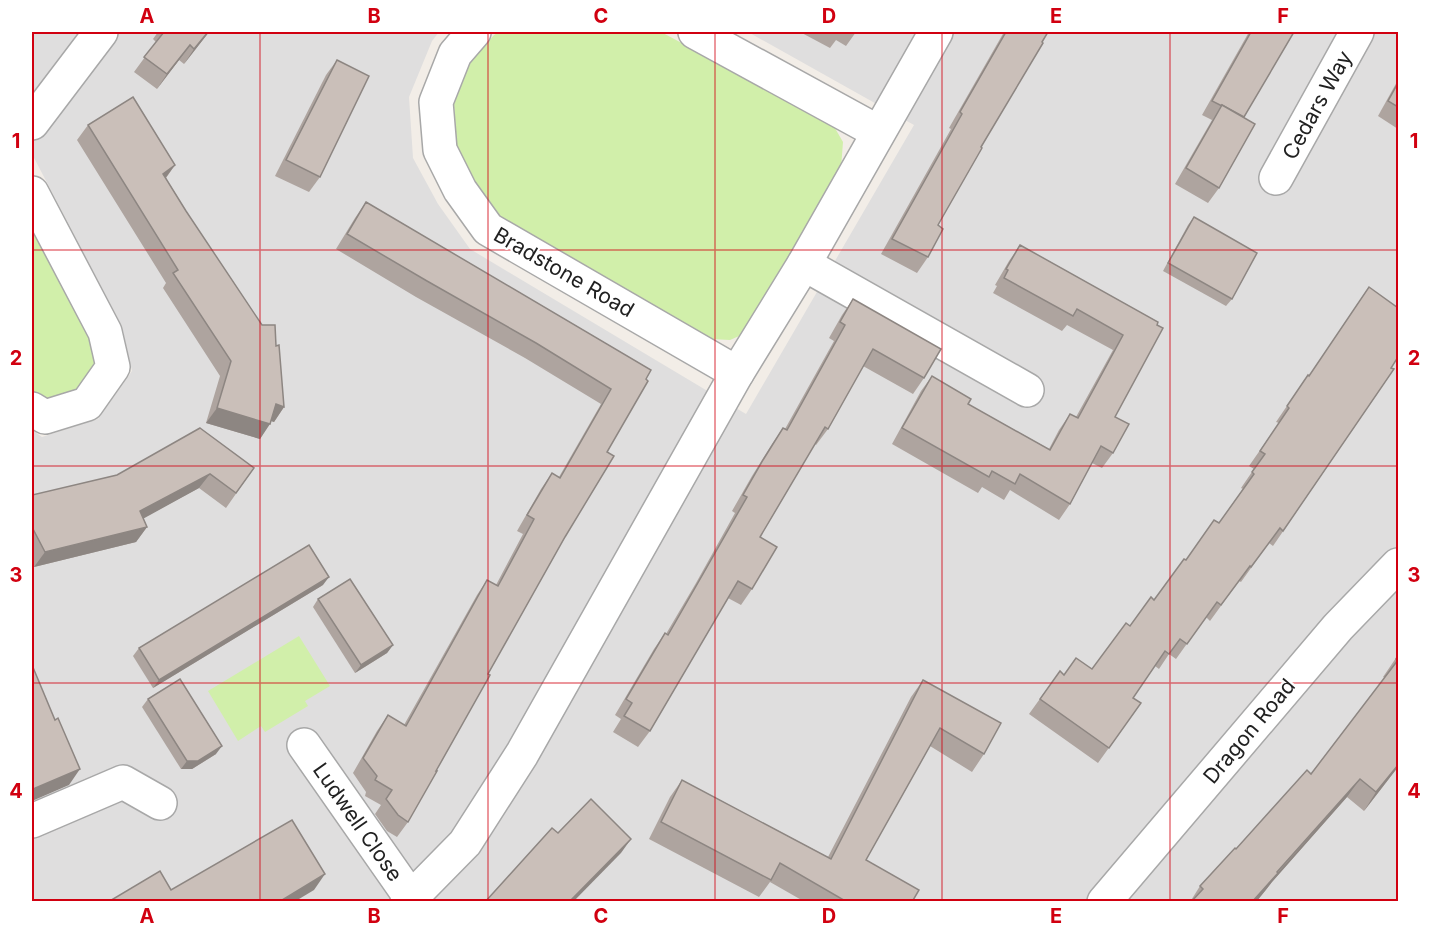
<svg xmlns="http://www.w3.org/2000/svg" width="1430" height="933" font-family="Inter,sans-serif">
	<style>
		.residential { fill: #dfdede }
		.grass { fill: #d1efaa }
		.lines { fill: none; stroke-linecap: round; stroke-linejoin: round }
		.minor-casing { stroke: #a8a8a8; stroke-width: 36 }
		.minor { stroke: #fff; stroke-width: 33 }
		.wall { fill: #aea49f }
		.shaded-wall { fill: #8d8682 }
		.building { fill: #cabfb9; stroke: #8d8682; stroke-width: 1.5 }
		.grid { fill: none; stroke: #d10010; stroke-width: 1.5; stroke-opacity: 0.55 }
		.labels { text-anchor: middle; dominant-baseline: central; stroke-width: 4.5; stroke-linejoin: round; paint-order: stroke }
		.street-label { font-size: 21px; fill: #212121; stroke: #fff }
		.neatline { fill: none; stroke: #d10010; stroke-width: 2 }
		.grid-label { font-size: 20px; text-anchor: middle; font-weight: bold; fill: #d10010 }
	</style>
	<rect width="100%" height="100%" fill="#f2ede7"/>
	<path class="residential" d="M 32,32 L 439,32 L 432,41 L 409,97 L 413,158 L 438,204 L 470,249 L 746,414 L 914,125 L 748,32 L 1398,32 L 1398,901 L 32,901 L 32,430 L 42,437 L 98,419 L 132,371 L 122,326 L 32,154 Z"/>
	<g class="grass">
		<path d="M 499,32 L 661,32 L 832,123 L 843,142 L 841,168 L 746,333 L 730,340 L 711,339 L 500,216 L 475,181 L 457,146 L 454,104 L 470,63 L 494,35 Z"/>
		<path d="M 32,225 L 91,337 L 97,364 L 78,391 L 47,401 L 32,391 Z"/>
		<path d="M 299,636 L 330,686 L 305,701 L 308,706 L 265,732 L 261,726 L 238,741 L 208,691 Z"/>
	</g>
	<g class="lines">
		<defs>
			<g id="minor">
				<path d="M 474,32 L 455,54 L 436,102 L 440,150 L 460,190 L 488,229 L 737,373"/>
				<path d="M 695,32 L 878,132"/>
				<path d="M 32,123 L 101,32"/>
				<path d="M 1276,178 L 1357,32"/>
				<path d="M 32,193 L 105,332 L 113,367 L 87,404 L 45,417 L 32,409"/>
				<path d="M 804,264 L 1027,390"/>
				<path d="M 304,745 L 411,898"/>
				<path d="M 32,821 L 123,782 L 160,803"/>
				<path d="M 407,902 L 465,843 L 522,754 L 737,373 L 804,264 L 936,32"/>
				<path d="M 1104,902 L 1338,627 L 1398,565"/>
			</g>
		</defs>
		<use href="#minor" class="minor-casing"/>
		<use href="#minor" class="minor"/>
	</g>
	<g class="wall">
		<path d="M 158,32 L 209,32 L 184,64 L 179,60 L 157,89 L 134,72 L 156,42 L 153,39 Z"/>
		<path d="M 800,32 L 856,32 L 846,46 L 836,40 L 830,48 Z"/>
		<path d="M 1004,32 L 1048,32 L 981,147 L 938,225 L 928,257 L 917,273 L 881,254 L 951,129 L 949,128 Z"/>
		<path d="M 1249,32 L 1294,32 L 1244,117 L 1219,188 L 1208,203 L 1175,184 L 1212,120 L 1202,115 Z"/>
		<path d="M 337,60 L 320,177 L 309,192 L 275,176 L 326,75 Z"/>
		<path d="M 1398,80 L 1398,129 L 1378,116 Z"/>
		<path d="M 88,125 L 175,165 L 166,178 L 186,211 L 276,346 L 284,407 L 274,422 L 271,421 L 260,439 L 206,423 L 220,376 L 163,288 L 166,283 L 77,140 Z"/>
		<path d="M 366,202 L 651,370 L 607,452 L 565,537 L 488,674 L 408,822 L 397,837 L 387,831 L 375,814 L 381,805 L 365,796 L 366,792 L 353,773 L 377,731 L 388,715 L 404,725 L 477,595 L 487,580 L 496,585 L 523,534 L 517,531 L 541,489 L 552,473 L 559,477 L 601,404 L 525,358 L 416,297 L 336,249 L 355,218 Z"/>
		<path d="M 1194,217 L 1232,299 L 1226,306 L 1163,271 L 1188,225 Z"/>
		<path d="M 1020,245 L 1158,322 L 1115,417 L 1113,453 L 1102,468 L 1092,463 L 1070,504 L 1059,520 L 1010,490 L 1004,500 L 982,487 L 978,493 L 892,444 L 921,391 L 932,376 L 968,404 L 1049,449 L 1059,430 L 1070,414 L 1076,417 L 1113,350 L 1067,325 L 1062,331 L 993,293 L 997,286 L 995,285 L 1009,261 Z"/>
		<path d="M 1369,287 L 1391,368 L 1394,369 L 1273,546 L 1269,543 L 1241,582 L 1239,581 L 1210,621 L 1206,617 L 1176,659 L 1169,654 L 1159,669 L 1155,666 L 1133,698 L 1141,703 L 1098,763 L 1029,714 L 1060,671 L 1064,675 L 1092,669 L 1154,600 L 1186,560 L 1219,523 L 1243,489 L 1241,488 L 1254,469 L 1249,466 L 1279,423 L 1276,422 L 1308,375 L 1309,376 Z"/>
		<path d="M 853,299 L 924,378 L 913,394 L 863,366 L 828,429 L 816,445 L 815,444 L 760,537 L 752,589 L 741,605 L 728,598 L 650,731 L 638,747 L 613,732 L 621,719 L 615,715 L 654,649 L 665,633 L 666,634 L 696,583 L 735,513 L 732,511 L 752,476 L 772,444 L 783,428 L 785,429 L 834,341 L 829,338 L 842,315 Z"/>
		<path d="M 254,468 L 226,508 L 199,488 L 143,518 L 147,527 L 136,542 L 34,567 L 32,562 L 32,495 Z"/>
		<path d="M 323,585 L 153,688 L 133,656 L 139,648 Z"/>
		<path d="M 318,599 L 393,645 L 387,653 L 355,673 L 313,607 Z"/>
		<path d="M 1398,655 L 1398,767 L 1364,811 L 1347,797 L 1272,882 L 1265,891 L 1256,902 L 1190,902 L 1200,886 L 1311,774 L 1385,678 L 1383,677 Z"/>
		<path d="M 923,680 L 984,754 L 972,772 L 930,746 L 866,860 L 912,902 L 805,902 L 770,882 L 759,897 L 649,839 L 670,797 L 682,780 L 828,857 L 911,697 Z"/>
		<path d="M 148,699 L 216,754 L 192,769 L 181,769 L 142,707 Z"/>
	</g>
	<g class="shaded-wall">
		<path d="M 208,32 L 209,32 L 184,64 L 194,49 Z"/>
		<path d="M 190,45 L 179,60 L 157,89 L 167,74 Z"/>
		<path d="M 175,165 L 164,180 L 163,174 Z"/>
		<path d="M 276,404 L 284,407 L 274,422 L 266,419 Z"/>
		<path d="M 217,408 L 270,424 L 260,439 L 206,423 Z"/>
		<path d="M 210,474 L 199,488 L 130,526 L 140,511 Z"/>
		<path d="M 147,527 L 136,542 L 34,567 L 45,552 Z"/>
		<path d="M 329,577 L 323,585 L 153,688 L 159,680 Z"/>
		<path d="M 393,645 L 387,653 L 355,673 L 361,665 Z"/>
		<path d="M 222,746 L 216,754 L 192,769 L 181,769 L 187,761 Z"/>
		<path d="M 1398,765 L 1398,767 L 1364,811 L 1376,792 Z"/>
		<path d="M 80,769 L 69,785 L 32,801 L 32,792 L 35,788 Z"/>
		<path d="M 1360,779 L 1347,797 L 1272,882 L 1265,891 L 1256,902 L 1252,902 Z"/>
		<path d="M 631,839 L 621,853 L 573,902 L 569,902 Z"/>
		<path d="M 325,874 L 314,890 L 294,902 L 279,902 Z"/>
	</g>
	<g class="building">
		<path d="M 164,32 L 208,32 L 194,49 L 190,45 L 167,74 L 144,57 Z"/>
		<path d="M 1006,32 L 1048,32 L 1042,42 L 1043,43 L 981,147 L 982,148 L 938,225 L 943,229 L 928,257 L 892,239 L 962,114 L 960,112 Z"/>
		<path d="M 1251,32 L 1294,32 L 1244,117 L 1222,105 L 1222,106 L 1212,101 Z"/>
		<path d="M 337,60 L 369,76 L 320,177 L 286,160 Z"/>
		<path d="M 1398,83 L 1398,107 L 1388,101 Z"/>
		<path d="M 133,97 L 175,165 L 163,174 L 186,211 L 262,325 L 275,325 L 276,346 L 279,345 L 284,407 L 276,404 L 270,424 L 217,408 L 231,361 L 173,273 L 178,270 L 88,125 Z"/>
		<path d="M 1222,105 L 1255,124 L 1219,188 L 1186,168 Z"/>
		<path d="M 366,202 L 651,370 L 646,379 L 648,381 L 607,452 L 614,456 L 565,537 L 488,674 L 490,675 L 436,771 L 437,771 L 408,822 L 398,815 L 386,799 L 392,790 L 375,780 L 377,776 L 363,758 L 388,715 L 406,726 L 487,580 L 498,586 L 534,519 L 527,515 L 552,473 L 560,478 L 611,389 L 536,343 L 427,281 L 347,234 Z"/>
		<path d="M 1194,217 L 1257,253 L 1232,299 L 1168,263 Z"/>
		<path d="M 1020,245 L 1158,322 L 1157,325 L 1163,328 L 1115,417 L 1129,424 L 1113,453 L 1101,446 L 1070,504 L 1020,474 L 1015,484 L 992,471 L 989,477 L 902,428 L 932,376 L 971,399 L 968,404 L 1050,450 L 1070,414 L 1078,418 L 1123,335 L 1077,309 L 1073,316 L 1004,278 L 1008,270 L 1006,269 Z"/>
		<path d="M 1369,287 L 1398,308 L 1398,357 L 1391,368 L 1394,369 L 1283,531 L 1280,528 L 1251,567 L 1250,566 L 1221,605 L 1217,602 L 1187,644 L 1180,639 L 1169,654 L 1165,651 L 1133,698 L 1141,703 L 1109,748 L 1040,699 L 1060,671 L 1064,675 L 1076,658 L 1092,669 L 1126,623 L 1130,626 L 1151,597 L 1154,600 L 1184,559 L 1186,560 L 1214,520 L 1219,523 L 1254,474 L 1252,472 L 1265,454 L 1260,451 L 1289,408 L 1287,406 L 1308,375 L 1309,376 Z"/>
		<path d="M 853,299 L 941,349 L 924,378 L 873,349 L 828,429 L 825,427 L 760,537 L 777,547 L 752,589 L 738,581 L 650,731 L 624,716 L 632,703 L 626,699 L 665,633 L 668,635 L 707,567 L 747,497 L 743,495 L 763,460 L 783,428 L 787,430 L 845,325 L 840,322 Z"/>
		<path d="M 200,428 L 254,468 L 236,493 L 210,474 L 140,511 L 147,527 L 45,552 L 32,527 L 32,495 L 117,475 Z"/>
		<path d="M 309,545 L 329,577 L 159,680 L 139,648 Z"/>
		<path d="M 350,579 L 393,645 L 361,665 L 318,599 Z"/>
		<path d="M 1398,655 L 1398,765 L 1376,792 L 1360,779 L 1277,872 L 1278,873 L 1252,902 L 1191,902 L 1203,889 L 1200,886 L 1235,848 L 1236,849 L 1307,770 L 1311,774 L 1398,660 L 1396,659 Z"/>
		<path d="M 32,665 L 55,720 L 58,718 L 80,769 L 35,788 L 32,792 Z"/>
		<path d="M 180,679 L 222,746 L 198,761 L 187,761 L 148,699 Z"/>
		<path d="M 923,680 L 1001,723 L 984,754 L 940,728 L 866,860 L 919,890 L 912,902 L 847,902 L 780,863 L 771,880 L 661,822 L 682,780 L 831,859 Z"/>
		<path d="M 591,799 L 631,839 L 569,902 L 485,902 L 552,828 L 558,833 Z"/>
		<path d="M 292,820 L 325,874 L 279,902 L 108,902 L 160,871 L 171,890 Z"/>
	</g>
	<path class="grid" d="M 260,32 L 260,902M 488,32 L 488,902M 715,32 L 715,902M 942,32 L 942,902M 1170,32 L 1170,902M 32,250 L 1398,250M 32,466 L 1398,466M 32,683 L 1398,683"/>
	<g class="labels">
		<g class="street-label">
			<text transform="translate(1317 105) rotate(-61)">Cedars Way</text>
			<text transform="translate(564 272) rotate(30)">Bradstone Road</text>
			<text transform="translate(1249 731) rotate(-50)">Dragon Road</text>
			<text transform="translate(358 822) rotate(55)">Ludwell Close</text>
		</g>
	</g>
	<rect width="1430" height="933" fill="none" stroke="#ffffff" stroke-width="66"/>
	<rect x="33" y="33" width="1364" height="867" class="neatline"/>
	<g class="grid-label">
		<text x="147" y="23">A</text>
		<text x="374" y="23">B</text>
		<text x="601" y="23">C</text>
		<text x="829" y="23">D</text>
		<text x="1056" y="23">E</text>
		<text x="1283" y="23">F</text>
		<text x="16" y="148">1</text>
		<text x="1414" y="148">1</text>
		<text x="16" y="365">2</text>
		<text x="1414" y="365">2</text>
		<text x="16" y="582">3</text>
		<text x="1414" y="582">3</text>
		<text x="16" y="798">4</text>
		<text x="1414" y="798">4</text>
		<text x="147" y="923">A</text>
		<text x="374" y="923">B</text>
		<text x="601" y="923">C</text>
		<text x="829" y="923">D</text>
		<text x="1056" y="923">E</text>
		<text x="1283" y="923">F</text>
	</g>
</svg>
